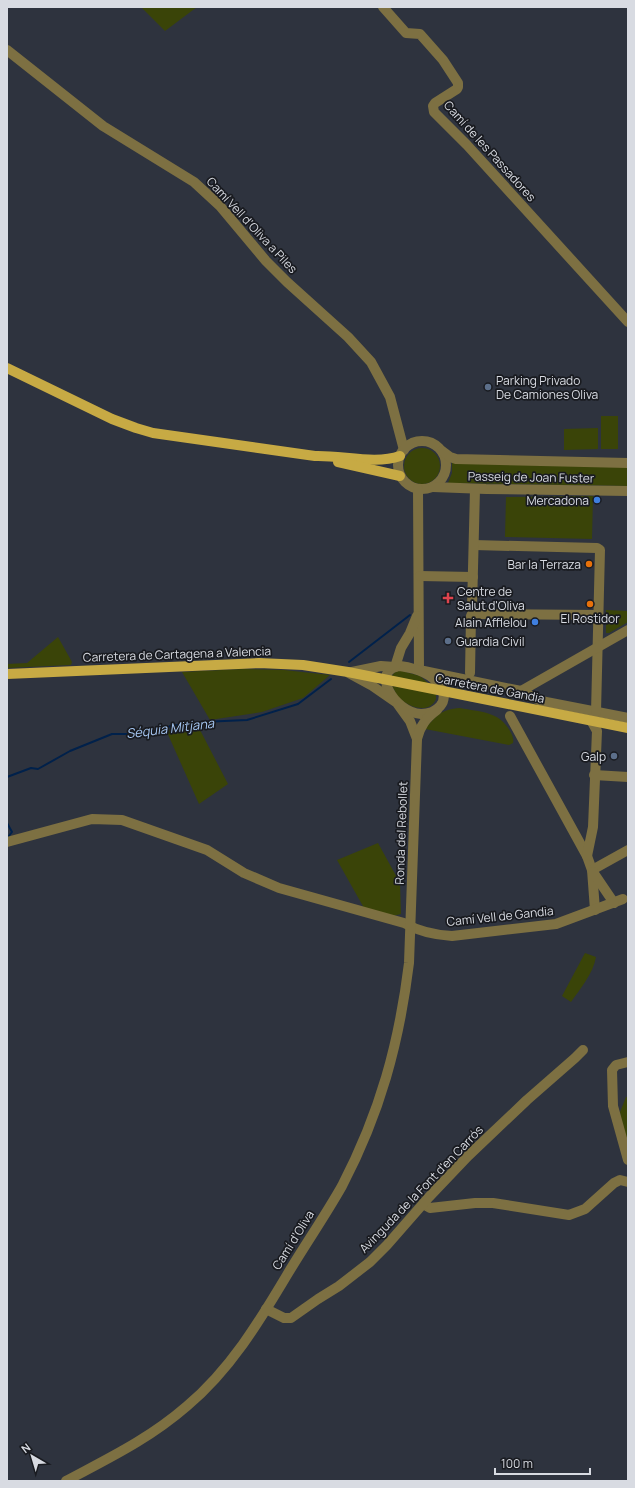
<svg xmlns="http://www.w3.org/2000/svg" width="635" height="1488" font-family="Manrope,sans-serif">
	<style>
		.green { fill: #3a4408 }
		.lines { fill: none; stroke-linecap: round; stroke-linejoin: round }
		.stream { stroke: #00214b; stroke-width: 2 }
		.minor { stroke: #7d7042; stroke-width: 10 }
		.major { stroke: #c7aa44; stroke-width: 10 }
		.service-dot { fill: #5c6f8a; stroke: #191b20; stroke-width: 1.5 }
		.shop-dot { fill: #3f7fe0; stroke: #191b20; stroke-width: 1.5 }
		.food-dot { fill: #e8710a; stroke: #191b20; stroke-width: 1.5 }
		.health-dot { fill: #e0444e; stroke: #191b20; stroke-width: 1.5 }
		.labels { text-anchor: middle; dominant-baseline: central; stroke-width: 3.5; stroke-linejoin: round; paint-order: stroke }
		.street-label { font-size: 12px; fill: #d8dbe2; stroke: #191b20 }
		.poi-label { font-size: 12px; fill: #d8dbe2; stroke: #191b20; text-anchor: end }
		.water-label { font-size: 13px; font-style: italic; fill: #a7c8f3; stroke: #191b20 }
	</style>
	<rect width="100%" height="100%" fill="#2e333e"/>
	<g class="green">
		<path d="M 141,7 L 197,7 L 165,31 Z"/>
		<rect x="601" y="416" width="17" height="33"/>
		<path d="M 598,428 L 598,449 L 564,450 L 564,429 Z"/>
		<circle cx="422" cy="466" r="18"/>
		<path d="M 452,463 L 628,467 L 628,486 L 448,483 L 452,473 Z"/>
		<path d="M 593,496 L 592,539 L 505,537 L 506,497 Z"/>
		<path d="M 606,610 L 628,611 L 628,622 L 609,633 L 606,633 Z"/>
		<path d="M 58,637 L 72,662 L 71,665 L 7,668 L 7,664 L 27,663 Z"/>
		<path d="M 243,669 L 284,670 L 330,675 L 303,698 L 262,712 L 210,720 L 182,672 Z"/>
		<path d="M 399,670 L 420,676 L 428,683 L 428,684 L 392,676 L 394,673 Z"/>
		<path d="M 392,686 L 436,694 L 436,699 C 429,715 408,707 398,697 C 396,694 394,689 392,686 Z"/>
		<path d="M 460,708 C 480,712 499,711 510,731 C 512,735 514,738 513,743 L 509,745 L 425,729 C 436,716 441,709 460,708 Z"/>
		<path d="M 199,728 L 228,784 L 199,804 L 166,730 Z"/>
		<path d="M 378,843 L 400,883 L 401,914 L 389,917 L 364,908 L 337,860 Z"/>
		<path d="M 585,953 L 596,957 C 593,974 580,989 571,1002 L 562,996 Z"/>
		<path d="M 626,1097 L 628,1097 L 628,1152 L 620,1112 Z"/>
	</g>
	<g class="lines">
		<g class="stream">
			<path d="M 349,662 L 410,615"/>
			<path d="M 7,777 L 31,768 L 38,769 L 70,751 L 112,734 L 142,734 L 166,729 L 170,726 L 202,722 L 247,720 L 298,704 L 331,679"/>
			<path d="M 7,823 L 12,832 L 8,837"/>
		</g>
		<g class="minor">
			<path d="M 383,7 L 406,33 L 420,34 L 443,60 L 458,83 L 458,87 L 457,89 L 435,103 L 433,106 L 434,112 L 467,145 L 628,322"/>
			<path d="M 7,50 L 103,126 L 194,182 L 220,206 L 266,261 L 287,282 L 348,337 L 371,362 L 390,397 L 404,450"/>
			<circle cx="422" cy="465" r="24"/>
			<path d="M 442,451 L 450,457 L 456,459 L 628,463"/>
			<path d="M 433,487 L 486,489 L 628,491"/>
			<path d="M 418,489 L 419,670 L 521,691 L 541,701 L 628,718"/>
			<path d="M 474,545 L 597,548 L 600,550 L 596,712"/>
			<path d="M 420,576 L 473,577"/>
			<path d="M 473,612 L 477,614 L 598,615"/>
			<path d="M 400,666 C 414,668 432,673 440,686 C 451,702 436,714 421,714 C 393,712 370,669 400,666 Z"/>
			<path d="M 352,672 L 381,666 L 395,667 L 401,648 L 410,633 L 417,616"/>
			<path d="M 349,673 L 371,685 L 397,703 L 410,721 L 417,739"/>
			<path d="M 470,673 L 471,616 L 473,612 L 472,608 L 475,489"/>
			<path d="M 521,691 L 628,630"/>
			<path d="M 510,716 L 587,856 L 592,870 L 595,910"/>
			<path d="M 594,775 L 628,777"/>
			<path d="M 7,842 L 92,819 L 122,820 L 207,850 L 244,873 L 279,888 L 404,923 C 418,931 435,935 452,936 L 556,924 L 623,899"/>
			<path d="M 587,856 L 593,827 L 597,731 L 592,722"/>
			<path d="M 592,870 L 628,850"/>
			<path d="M 593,872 L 614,903"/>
			<path d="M 628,1062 L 616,1065 L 612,1070 L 613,1106 L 628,1160"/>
			<path d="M 423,1204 L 430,1208 L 475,1203 L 493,1203 L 569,1215 L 585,1209 L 614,1183 L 620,1180 L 628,1182"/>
			<path d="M 266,1309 L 284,1318 L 291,1318 L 318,1299 L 339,1286 L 370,1262 L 387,1245 L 429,1197 L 468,1156 L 527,1100 L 575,1058 L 583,1050"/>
			<path d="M 66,1481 C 109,1458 149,1439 187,1406 C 230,1370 259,1322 287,1275 C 305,1245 325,1216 342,1186 C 380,1113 399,1044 409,963 L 417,739 C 420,726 426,718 437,710"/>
		</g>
		<g class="major">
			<path d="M 7,368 L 112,419 L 136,428 L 153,433 L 315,456 C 342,455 375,465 400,456"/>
			<path d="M 338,462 L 400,476"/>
			<path d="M 7,674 L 259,663 L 303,665 L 348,672 L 628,728"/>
		</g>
	</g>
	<g class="service-dot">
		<circle cx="488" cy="387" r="4"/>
		<circle cx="448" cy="641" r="4"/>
		<circle cx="614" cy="756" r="4"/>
	</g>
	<g class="shop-dot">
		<circle cx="597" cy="500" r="4"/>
		<circle cx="535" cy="622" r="4"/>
	</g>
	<g class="food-dot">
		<circle cx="589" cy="564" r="4"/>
		<circle cx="590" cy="604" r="4"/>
	</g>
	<path class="health-dot" d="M446 592h4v4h4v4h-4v4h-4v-4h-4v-4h4z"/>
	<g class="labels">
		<g class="street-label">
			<text transform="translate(490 151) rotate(48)">Camí de les Passadores</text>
			<text transform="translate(252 225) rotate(47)">Camí Vell d'Oliva a Piles</text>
			<text transform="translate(531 477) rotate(1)">Passeig de Joan Fuster</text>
			<text transform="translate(177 654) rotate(-2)">Carretera de Cartagena a Valencia</text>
			<text transform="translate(490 688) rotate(11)">Carretera de Gandia</text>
			<text transform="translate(401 833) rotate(-88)">Ronda del Rebollet</text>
			<text transform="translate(500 916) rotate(-6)">Camí Vell de Gandia</text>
			<text transform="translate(421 1189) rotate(-46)">Avinguda de la Font d'en Carrós</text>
			<text transform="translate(293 1240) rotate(-58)">Camí d’Oliva</text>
		</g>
		<g class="poi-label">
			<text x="496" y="380" text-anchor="start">Parking Privado<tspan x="496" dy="14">De Camiones Oliva</tspan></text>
			<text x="589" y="500">Mercadona</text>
			<text x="581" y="564">Bar la Terraza</text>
			<text x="457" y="591" text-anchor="start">Centre de<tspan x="457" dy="14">Salut d'Oliva</tspan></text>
			<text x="590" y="618" text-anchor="middle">El Rostidor</text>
			<text x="527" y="622">Alain Afflelou</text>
			<text x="456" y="641" text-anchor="start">Guardia Civil</text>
			<text x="606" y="756">Galp</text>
		</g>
		<g class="water-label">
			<text transform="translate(170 728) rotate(-7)">Séquia Mitjana</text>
		</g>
	</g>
	<rect width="635" height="1488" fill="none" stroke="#d8dbe2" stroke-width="16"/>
	<g transform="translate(32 1456) rotate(322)" stroke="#191b20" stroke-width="3" paint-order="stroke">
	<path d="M0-3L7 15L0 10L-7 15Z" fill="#d8dbe2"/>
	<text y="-6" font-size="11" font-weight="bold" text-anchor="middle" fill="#d8dbe2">N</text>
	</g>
	<path d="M495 1468v6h95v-6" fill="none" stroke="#d8dbe2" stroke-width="2"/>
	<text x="501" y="1468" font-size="12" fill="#d8dbe2" stroke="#191b20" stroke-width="3" paint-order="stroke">100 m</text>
</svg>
